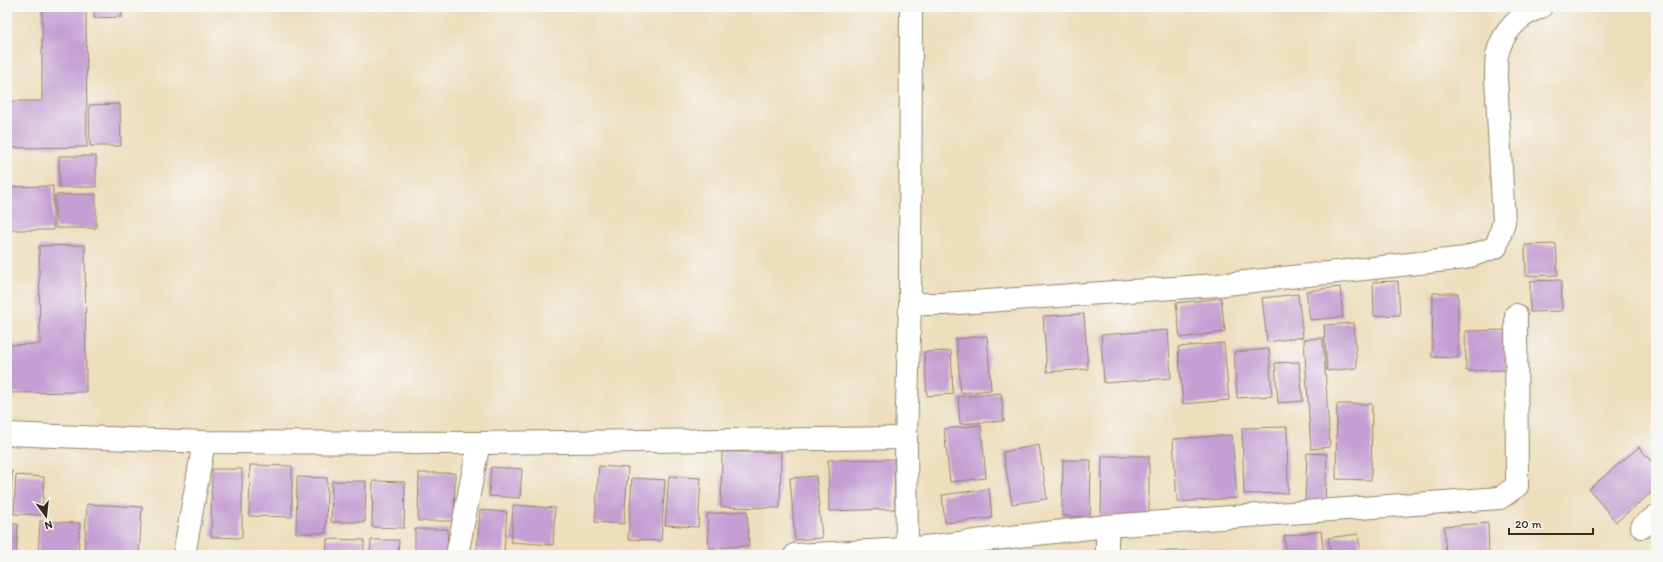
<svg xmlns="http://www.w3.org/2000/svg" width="1663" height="562" font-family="Itim,sans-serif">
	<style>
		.building { fill: #c59ed3 }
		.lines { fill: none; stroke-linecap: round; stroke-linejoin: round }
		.minor-casing { stroke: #94846d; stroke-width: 24 }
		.minor { stroke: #fff; stroke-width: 22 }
	</style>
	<rect width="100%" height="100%" fill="#f6f6f2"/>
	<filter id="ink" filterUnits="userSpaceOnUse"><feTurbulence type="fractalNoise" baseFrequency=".025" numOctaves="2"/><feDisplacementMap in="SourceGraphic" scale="8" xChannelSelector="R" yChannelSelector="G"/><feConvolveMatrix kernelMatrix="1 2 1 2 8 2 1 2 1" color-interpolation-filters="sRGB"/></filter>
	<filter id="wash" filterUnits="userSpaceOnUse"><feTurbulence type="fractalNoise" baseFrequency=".012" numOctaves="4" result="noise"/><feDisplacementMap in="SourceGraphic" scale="16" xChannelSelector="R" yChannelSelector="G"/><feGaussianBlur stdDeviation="0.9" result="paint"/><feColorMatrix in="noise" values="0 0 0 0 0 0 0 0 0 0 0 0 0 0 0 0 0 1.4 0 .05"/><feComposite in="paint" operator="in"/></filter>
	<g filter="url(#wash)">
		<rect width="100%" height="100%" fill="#eddebc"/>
		<g id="blocks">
			<g class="building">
				<path d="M 42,7 L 86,7 L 87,147 L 7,148 L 7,101 L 42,101 Z"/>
				<path d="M 94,7 L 122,7 L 122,17 L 94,18 Z"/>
				<path d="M 120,104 L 121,146 L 90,146 L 89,105 Z"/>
				<rect x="59" y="156" width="37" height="31"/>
				<path d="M 53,186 L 53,230 L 7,230 L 7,187 Z"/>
				<path d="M 96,194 L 96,228 L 55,228 L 55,195 Z"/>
				<path d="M 1556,244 L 1558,275 L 1526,276 L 1525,245 Z"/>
				<path d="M 85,245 L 86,392 L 7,393 L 7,345 L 40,344 L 39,246 Z"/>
				<path d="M 1561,280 L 1562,311 L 1530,312 L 1530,281 Z"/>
				<path d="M 1398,281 L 1400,315 L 1374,316 L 1373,282 Z"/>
				<path d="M 1340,287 L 1343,317 L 1310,320 L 1306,291 Z"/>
				<path d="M 1433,293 L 1458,293 L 1458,358 L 1432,357 Z"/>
				<path d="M 1298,294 L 1303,337 L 1267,342 L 1262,298 Z"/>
				<path d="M 1221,298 L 1225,332 L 1180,338 L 1176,303 Z"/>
				<path d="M 1084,314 L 1088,369 L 1047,372 L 1043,316 Z"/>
				<path d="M 1354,323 L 1357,368 L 1327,371 L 1324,325 Z"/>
				<path d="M 1168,330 L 1171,378 L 1104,383 L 1101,335 Z"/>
				<path d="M 1509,330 L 1509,370 L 1466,371 L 1465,331 Z"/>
				<path d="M 987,336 L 991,390 L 961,393 L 956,339 Z"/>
				<path d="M 1323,338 L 1330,447 L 1311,449 L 1304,339 Z"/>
				<path d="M 1224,343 L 1229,400 L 1183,404 L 1178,347 Z"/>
				<path d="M 1269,349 L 1272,396 L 1237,398 L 1234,352 Z"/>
				<path d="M 951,351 L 953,394 L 927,396 L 924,352 Z"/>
				<path d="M 1299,362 L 1303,401 L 1278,403 L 1275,363 Z"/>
				<path d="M 1001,393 L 1004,421 L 960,424 L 958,397 Z"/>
				<path d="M 1337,404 L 1372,404 L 1371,480 L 1336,479 Z"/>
				<path d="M 981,425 L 986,478 L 950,482 L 944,429 Z"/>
				<path d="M 1287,427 L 1288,493 L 1244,494 L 1242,428 Z"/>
				<path d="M 1232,435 L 1237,498 L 1177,502 L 1173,439 Z"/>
				<path d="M 1039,445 L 1047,499 L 1012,504 L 1003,452 Z"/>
				<path d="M 1639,447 L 1656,467 L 1656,489 L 1616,522 L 1589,489 Z"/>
				<path d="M 722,452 L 781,452 L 780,508 L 721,507 Z"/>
				<path d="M 1307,453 L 1327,454 L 1325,505 L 1305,504 Z"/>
				<path d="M 1102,456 L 1149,456 L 1149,516 L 1101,516 Z"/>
				<path d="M 894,459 L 895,509 L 829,511 L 828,460 Z"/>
				<path d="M 1063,460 L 1091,460 L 1090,517 L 1062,516 Z"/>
				<path d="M 250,465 L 292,466 L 292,517 L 249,516 Z"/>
				<path d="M 599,466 L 628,468 L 624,524 L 595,522 Z"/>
				<path d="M 491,467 L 522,469 L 520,498 L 489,496 Z"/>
				<path d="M 212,469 L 242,469 L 242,538 L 211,537 Z"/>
				<path d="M 7,471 L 12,471 L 10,516 L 7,515 Z"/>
				<path d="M 419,473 L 455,473 L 454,521 L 418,521 Z"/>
				<path d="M 16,475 L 44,477 L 42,515 L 14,514 Z"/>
				<path d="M 669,476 L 701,478 L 698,527 L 665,525 Z"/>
				<path d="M 816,476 L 822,538 L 795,540 L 790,478 Z"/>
				<path d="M 297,477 L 327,478 L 326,533 L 296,533 Z"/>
				<path d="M 632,478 L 665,480 L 661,541 L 628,539 Z"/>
				<path d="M 332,481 L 366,481 L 365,522 L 331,522 Z"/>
				<path d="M 373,481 L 405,482 L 404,528 L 372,527 Z"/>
				<path d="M 989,489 L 992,518 L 945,523 L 942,495 Z"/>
				<path d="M 87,504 L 142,507 L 139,555 L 84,555 Z"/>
				<path d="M 513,505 L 555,508 L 553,545 L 511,542 Z"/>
				<path d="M 480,510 L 507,512 L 504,552 L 477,550 Z"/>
				<path d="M 747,511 L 749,546 L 709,548 L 707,514 Z"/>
				<path d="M 40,521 L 80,523 L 78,555 L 38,555 Z"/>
				<path d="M 1488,523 L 1489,555 L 1446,555 L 1444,526 Z"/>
				<path d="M 7,524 L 18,524 L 16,555 L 7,555 Z"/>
				<path d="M 415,529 L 448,529 L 447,555 L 415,555 Z"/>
				<path d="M 1321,531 L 1324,555 L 1286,555 L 1284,536 Z"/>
				<path d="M 1358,534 L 1361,555 L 1331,555 L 1328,538 Z"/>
				<path d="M 327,539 L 364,540 L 364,555 L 326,555 Z"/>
				<path d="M 371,540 L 399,540 L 398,555 L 370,555 Z"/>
				<path d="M 1221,550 L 1221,555 L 1121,555 L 1121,552 Z"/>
			</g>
		</g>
	</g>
	<g filter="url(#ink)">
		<use href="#blocks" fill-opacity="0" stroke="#94846d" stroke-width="1"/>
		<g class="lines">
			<defs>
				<g id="minor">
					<path d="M 910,304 L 911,7"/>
					<path d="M 7,434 L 204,442 L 479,443 L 906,438"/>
					<path d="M 1107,526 L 1107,555"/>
					<path d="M 1642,527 L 1656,516"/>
					<path d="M 184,555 L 204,442"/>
					<path d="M 457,555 L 479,443"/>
					<path d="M 795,555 L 907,549 L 1107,526 L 1500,498 L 1517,486 L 1516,315"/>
					<path d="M 907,555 L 906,438 L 910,304 L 944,304 L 1217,285 L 1465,258 L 1496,247 L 1504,222 L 1496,78 C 1496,71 1496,63 1497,56 C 1501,33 1520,14 1541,7"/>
				</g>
			</defs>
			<use href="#minor" class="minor-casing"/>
			<use href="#minor" class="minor"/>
		</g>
	</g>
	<rect width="1663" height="562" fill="none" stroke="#f6f6f2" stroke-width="24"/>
	<g transform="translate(46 516) rotate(165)" stroke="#f6f6f2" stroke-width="3" paint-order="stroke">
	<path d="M0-3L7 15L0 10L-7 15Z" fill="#3b2a1e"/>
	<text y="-6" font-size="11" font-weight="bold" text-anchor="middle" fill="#3b2a1e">N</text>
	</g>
	<path d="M1509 528v6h84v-6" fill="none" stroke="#3b2a1e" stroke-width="2"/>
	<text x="1515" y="528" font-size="12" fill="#3b2a1e" stroke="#f6f6f2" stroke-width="3" paint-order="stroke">20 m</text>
</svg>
